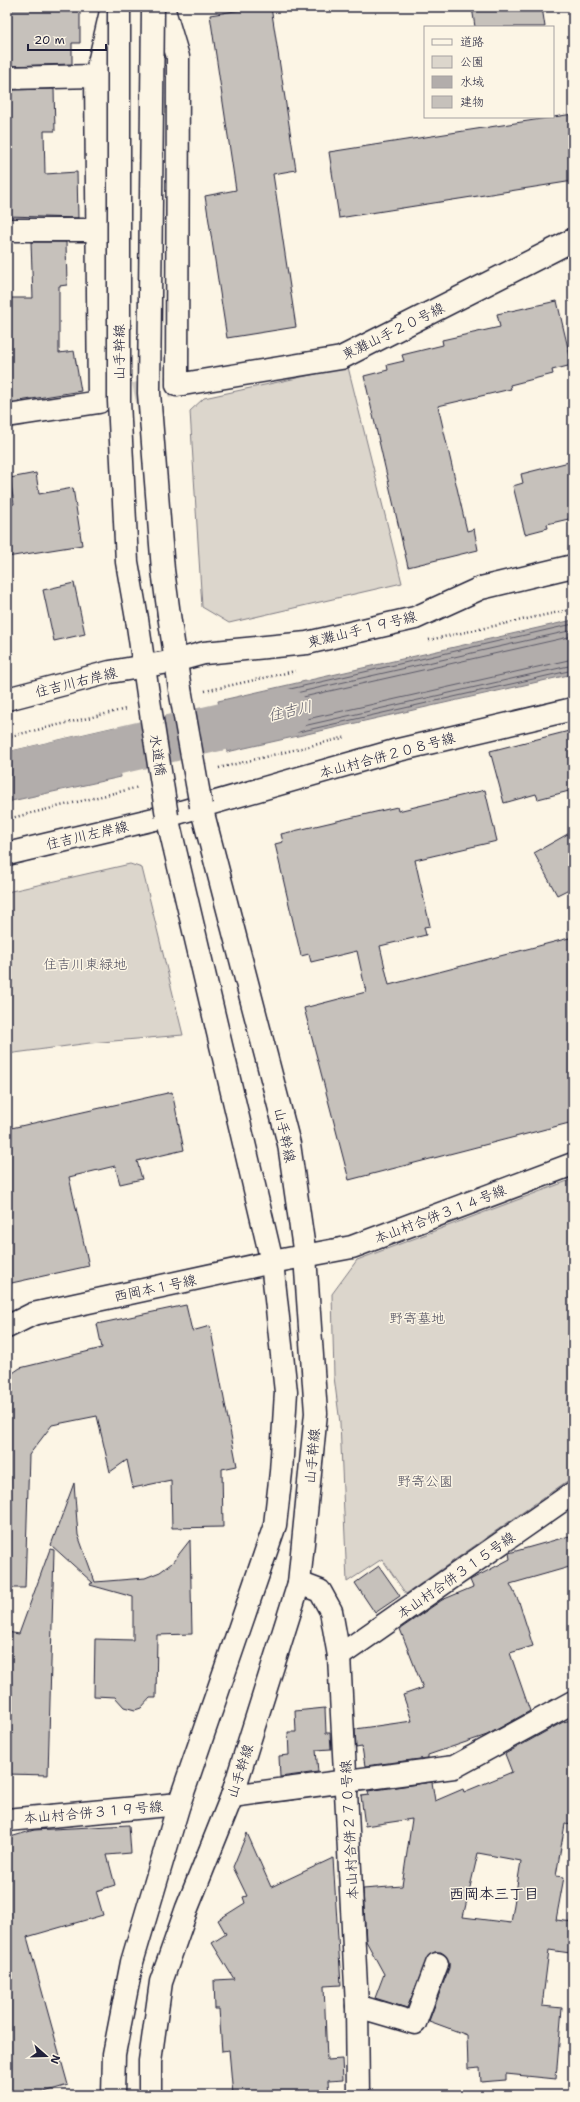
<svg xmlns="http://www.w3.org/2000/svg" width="580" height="2102" font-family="'Shantell Sans','Klee One',sans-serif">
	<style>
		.green { fill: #dcd6cc; stroke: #7f7c84 }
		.water { fill: #b2adab; stroke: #78757e }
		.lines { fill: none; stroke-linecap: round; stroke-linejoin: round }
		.shore { stroke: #5c5a68; stroke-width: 1 }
		.river { stroke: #b2adab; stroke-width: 47 }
		.building { fill: #c6c1bb; stroke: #22223b; fill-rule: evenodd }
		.minor-tunnel { stroke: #d0cbc3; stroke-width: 22; stroke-dasharray: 22 11; stroke-linecap: butt }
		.minor-casing { stroke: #22223b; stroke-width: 25 }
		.path { stroke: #22223b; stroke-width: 2.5; stroke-dasharray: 1 3; stroke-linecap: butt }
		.minor { stroke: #fcf5e5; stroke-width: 22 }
		.minor-bridge-casing { stroke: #22223b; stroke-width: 25; stroke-linecap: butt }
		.minor-bridge { stroke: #fcf5e5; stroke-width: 22 }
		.labels { text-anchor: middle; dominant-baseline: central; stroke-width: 3; stroke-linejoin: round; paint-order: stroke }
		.street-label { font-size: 14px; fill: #22223b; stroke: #fcf5e5 }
		.park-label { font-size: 14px; fill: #504f5f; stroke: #fcf5e5 }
		.water-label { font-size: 15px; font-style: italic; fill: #545362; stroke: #fcf5e5 }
		.neighbourhood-label { font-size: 15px; font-weight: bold; fill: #22223b; stroke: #fcf5e5 }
	</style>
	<rect width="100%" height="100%" fill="#fcf5e5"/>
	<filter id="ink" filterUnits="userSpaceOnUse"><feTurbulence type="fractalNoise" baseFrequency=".025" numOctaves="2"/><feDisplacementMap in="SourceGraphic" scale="8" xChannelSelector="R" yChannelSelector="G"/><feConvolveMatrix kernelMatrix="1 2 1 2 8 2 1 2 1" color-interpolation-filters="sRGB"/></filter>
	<g filter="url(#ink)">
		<g class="green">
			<path d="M 348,367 L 402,583 L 229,623 L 202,607 L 190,411 L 204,398 Z"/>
			<path d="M 130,864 L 142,868 L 183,1035 L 90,1043 L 7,1054 L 7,892 Z"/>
			<path d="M 573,1179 L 573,1477 L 406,1594 L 382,1559 L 347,1582 L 340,1423 L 334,1377 L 332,1294 L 357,1260 Z"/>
		</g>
		<g class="water">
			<path d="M 573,620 L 573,674 L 227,752 L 218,701 Z"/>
			<path d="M 115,727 L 121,777 L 7,802 L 7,752 Z"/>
		</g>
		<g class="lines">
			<g class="shore">
				<path d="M 573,624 L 225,704 L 223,706 L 230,746 L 232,747 L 573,670"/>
				<path d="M 573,630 L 230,708 L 229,710 L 234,739 L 237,741 L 573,665"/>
				<path d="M 573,636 L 237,712 L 236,714 L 239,732 L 241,734 L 573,659"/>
				<path d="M 7,756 L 110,732 L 116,772 L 115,774 L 7,798"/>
				<path d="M 7,761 L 105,738 L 107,740 L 111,768 L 109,770 L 7,793"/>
				<path d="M 7,767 L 100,745 L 102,747 L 104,763 L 103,765 L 7,787"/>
			</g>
			<path class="river" d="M 7,776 L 286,712"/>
		</g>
		<g class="building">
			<path d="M 7,7 L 80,7 L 80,43 L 72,43 L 72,64 L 7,66 Z"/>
			<path d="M 260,7 L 271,7 L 296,170 L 273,174 L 296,327 L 227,338 L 205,196 L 236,190 L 210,15 Z"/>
			<path d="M 472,7 L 542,7 L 545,27 L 475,27 Z"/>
			<path d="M 54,89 L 55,131 L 44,131 L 45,174 L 77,172 L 78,218 L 7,216 L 7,90 Z"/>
			<path d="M 573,114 L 573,181 L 339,218 L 329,152 Z"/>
			<path d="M 31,242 L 66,242 L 67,285 L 59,286 L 59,353 L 74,351 L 81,391 L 7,403 L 7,298 L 33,298 Z"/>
			<path d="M 557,301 L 572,365 L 552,370 L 553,374 L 510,385 L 511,389 L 438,406 L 467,531 L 474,529 L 478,550 L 408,567 L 364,376 L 388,370 L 387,365 L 404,361 L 402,355 L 443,345 L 442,340 L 500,327 L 497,314 Z"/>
			<path d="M 573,461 L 573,518 L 547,524 L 548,528 L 525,534 L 513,486 L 523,483 L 521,474 Z"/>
			<path d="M 36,473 L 39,494 L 73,488 L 82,545 L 7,557 L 7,505 L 14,504 L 10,478 Z"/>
			<path d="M 74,583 L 85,634 L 54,641 L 43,590 Z"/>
			<path d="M 573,730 L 573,790 L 538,799 L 536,794 L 504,803 L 490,751 Z"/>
			<path d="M 485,790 L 497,841 L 415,860 L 430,926 L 424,927 L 426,935 L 380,946 L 389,985 L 573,937 L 573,1122 L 349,1180 L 304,1008 L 366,992 L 357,951 L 311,962 L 309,954 L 301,956 L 275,844 L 283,842 L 281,834 L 397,807 L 398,811 Z"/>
			<path d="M 573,831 L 573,887 L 557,895 L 534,853 Z"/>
			<path d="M 172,1092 L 184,1150 L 137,1161 L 142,1179 L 120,1184 L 115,1166 L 69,1177 L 89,1266 L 7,1284 L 7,1129 Z"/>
			<path d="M 186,1305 L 192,1331 L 210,1326 L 237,1466 L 222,1469 L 223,1527 L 172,1528 L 171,1480 L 133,1488 L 127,1460 L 110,1472 L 97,1416 L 52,1425 L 29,1455 L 25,1588 L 7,1588 L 7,1377 L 20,1368 L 102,1348 L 97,1324 Z"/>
			<path d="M 74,1483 L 78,1535 L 95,1582 L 145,1578 L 160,1572 L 172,1563 L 190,1540 L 192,1634 L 157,1635 L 156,1698 L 150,1698 L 141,1708 L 135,1710 L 124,1707 L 115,1697 L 94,1696 L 95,1639 L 133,1640 L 133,1597 L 90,1585 L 91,1583 L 93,1583 L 51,1545 Z"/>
			<path d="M 573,1535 L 573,1566 L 510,1584 L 519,1602 L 533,1646 L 510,1653 L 530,1711 L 487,1735 L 428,1755 L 428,1758 L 365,1766 L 362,1747 L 356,1748 L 355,1729 L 412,1721 L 403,1695 L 423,1688 L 400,1629 L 442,1600 L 473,1587 L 470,1580 L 510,1559 L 509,1553 Z"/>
			<path d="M 50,1549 L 54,1550 L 48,1775 L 7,1774 L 7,1632 L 19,1634 Z"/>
			<path d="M 379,1566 L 400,1596 L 375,1613 L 355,1583 Z"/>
			<path d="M 325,1708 L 326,1733 L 330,1733 L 331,1749 L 316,1750 L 318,1772 L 280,1777 L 279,1756 L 289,1755 L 288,1732 L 296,1732 L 295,1711 Z"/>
			<path d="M 571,1720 L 573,1735 L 573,1825 L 565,1824 L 556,1876 L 564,1877 L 556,1920 L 573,1922 L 573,1926 L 570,1953 L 549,1950 L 542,2006 L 562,2008 L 556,2079 L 506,2074 L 506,2080 L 481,2082 L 480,2068 L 468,2069 L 467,2035 L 429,2021 L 449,1968 L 449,1962 L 446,1956 L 441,1952 L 435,1952 L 429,1955 L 407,2008 L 375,1998 L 384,1974 L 366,1941 L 363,1889 L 402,1886 L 412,1819 L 365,1826 L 361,1796 L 369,1795 L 368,1791 L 432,1782 L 435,1801 L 463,1789 L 464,1792 L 512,1772 L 505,1754 L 563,1722 ZM 478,1853 L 521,1861 L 511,1923 L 463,1917 Z"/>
			<path d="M 129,1825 L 131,1853 L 107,1855 L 115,1885 L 96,1891 L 103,1915 L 27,1937 L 68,2085 L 34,2095 L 7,2095 L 7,1838 L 34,1830 Z"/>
			<path d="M 247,1833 L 271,1887 L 333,1858 L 341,1985 L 324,1986 L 327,2060 L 342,2059 L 343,2080 L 328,2081 L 329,2095 L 277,2095 L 276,2093 L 233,2095 L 229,2050 L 222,2051 L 219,2009 L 215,2009 L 214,1980 L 234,1979 L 212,1943 L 226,1934 L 218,1920 L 245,1903 L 243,1897 L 247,1896 L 233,1867 Z"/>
		</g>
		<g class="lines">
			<path class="minor-tunnel" d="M 102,401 L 177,385"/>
			<defs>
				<g id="minor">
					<path d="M 163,7 L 178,57 L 177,385 L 341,358 L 573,240"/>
					<path d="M 7,78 L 96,76"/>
					<path d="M 7,230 L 97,230"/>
					<path d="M 7,416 L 99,402 L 96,76 L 112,7"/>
					<path d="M 169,615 L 180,689"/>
					<path d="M 137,619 L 148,694"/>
					<path d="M 7,699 L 110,672 L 175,661 L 204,653 L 307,643 L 415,618 L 481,588 L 573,566"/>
					<path d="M 7,854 L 167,816 L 394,751 L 573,709"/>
					<path d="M 7,1327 L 33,1314 L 272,1262 L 352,1247 L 573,1164"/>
					<path d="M 299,1583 L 320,1591 L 331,1611 L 339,1656 L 357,2006 L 358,2095"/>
					<path d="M 339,1656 L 573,1493"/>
					<path d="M 232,1796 L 454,1767 L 573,1702"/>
					<path d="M 7,1820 L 179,1804"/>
					<path d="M 357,2006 L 415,2023 L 437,1964"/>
					<path d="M 113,2095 L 114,2054 L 132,1962 L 179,1804 L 275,1525 L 281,1472 L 286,1392 L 272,1262 L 167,816"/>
					<path d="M 150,2095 L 150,2061 L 161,1982 L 187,1908 L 232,1796 L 299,1583 L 316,1413 L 305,1256 L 289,1144 L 201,806"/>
				</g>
			</defs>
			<use href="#minor" class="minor-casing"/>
			<g class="path">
				<path d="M 429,640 L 573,609"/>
				<path d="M 205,691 L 295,671"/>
				<path d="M 7,737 L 126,709"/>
				<path d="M 219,768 L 347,737"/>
				<path d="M 7,819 L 139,787"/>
			</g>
			<use href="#minor" class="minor"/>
			<defs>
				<g id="minor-bridge">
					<path d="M 119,7 L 119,401 L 127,562 L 137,619"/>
					<path d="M 153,7 L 149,393 L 163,570 L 169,615"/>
					<path d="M 180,689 L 201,806"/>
					<path d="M 148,694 L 167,816"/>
				</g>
			</defs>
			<use href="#minor-bridge" class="minor-bridge-casing"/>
			<use href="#minor-bridge" class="minor-bridge"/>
		</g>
	</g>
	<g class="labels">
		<g class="street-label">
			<text transform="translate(393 331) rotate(-26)">東灘山手２０号線</text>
			<text transform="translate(119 352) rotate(-90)">山手幹線</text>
			<text transform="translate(362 629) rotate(-14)">東灘山手１９号線</text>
			<text transform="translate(76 682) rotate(-14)">住吉川右岸線</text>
			<text transform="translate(158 755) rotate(81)">水道橋</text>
			<text transform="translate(387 755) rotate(-15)">本山村合併２０８号線</text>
			<text transform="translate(87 835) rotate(-13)">住吉川左岸線</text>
			<text transform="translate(285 1135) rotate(78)">山手幹線</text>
			<text transform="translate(440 1214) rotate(-21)">本山村合併３１４号線</text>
			<text transform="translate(155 1288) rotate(-12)">西岡本１号線</text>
			<text transform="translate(312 1456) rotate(-85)">山手幹線</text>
			<text transform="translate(456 1575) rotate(-35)">本山村合併３１５号線</text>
			<text transform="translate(240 1771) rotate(-72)">山手幹線</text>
			<text transform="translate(93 1812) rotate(-5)">本山村合併３１９号線</text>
			<text transform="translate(349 1830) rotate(-93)">本山村合併２７０号線</text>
		</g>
		<g class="park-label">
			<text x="85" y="964">住吉川東緑地</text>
			<text x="417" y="1318">野寄墓地</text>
			<text x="425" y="1481">野寄公園</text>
		</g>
		<g class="water-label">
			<text transform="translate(290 711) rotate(-13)">住吉川</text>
		</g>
		<g class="neighbourhood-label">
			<text x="494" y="1894">西岡本三丁目</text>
		</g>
	</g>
	<rect width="580" height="2102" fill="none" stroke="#fcf5e5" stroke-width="24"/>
	<rect x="12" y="12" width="556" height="2078" fill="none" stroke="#22223b" stroke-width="1.5" filter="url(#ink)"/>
	<rect x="424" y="26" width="130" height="92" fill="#fcf5e5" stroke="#a5a1a1"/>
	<rect x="432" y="39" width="20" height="6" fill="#fcf5e5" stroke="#a5a1a1"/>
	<text x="460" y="46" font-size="12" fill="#22223b">道路</text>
	<rect x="432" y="56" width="20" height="12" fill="#dcd6cc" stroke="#a5a1a1"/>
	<text x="460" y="66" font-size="12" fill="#22223b">公園</text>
	<rect x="432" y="76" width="20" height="12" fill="#b2adab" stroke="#a5a1a1"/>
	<text x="460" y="86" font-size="12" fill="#22223b">水域</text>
	<rect x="432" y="96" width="20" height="12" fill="#c6c1bb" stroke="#a5a1a1"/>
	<text x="460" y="106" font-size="12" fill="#22223b">建物</text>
	<g transform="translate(46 2056) rotate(110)" stroke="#fcf5e5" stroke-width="3" paint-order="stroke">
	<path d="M0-3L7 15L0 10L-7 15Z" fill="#22223b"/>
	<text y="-6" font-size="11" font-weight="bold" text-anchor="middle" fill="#22223b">N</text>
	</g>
	<path d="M28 44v6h78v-6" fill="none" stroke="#22223b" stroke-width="2"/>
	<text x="34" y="44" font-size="12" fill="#22223b" stroke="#fcf5e5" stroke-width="3" paint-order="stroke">20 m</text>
</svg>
